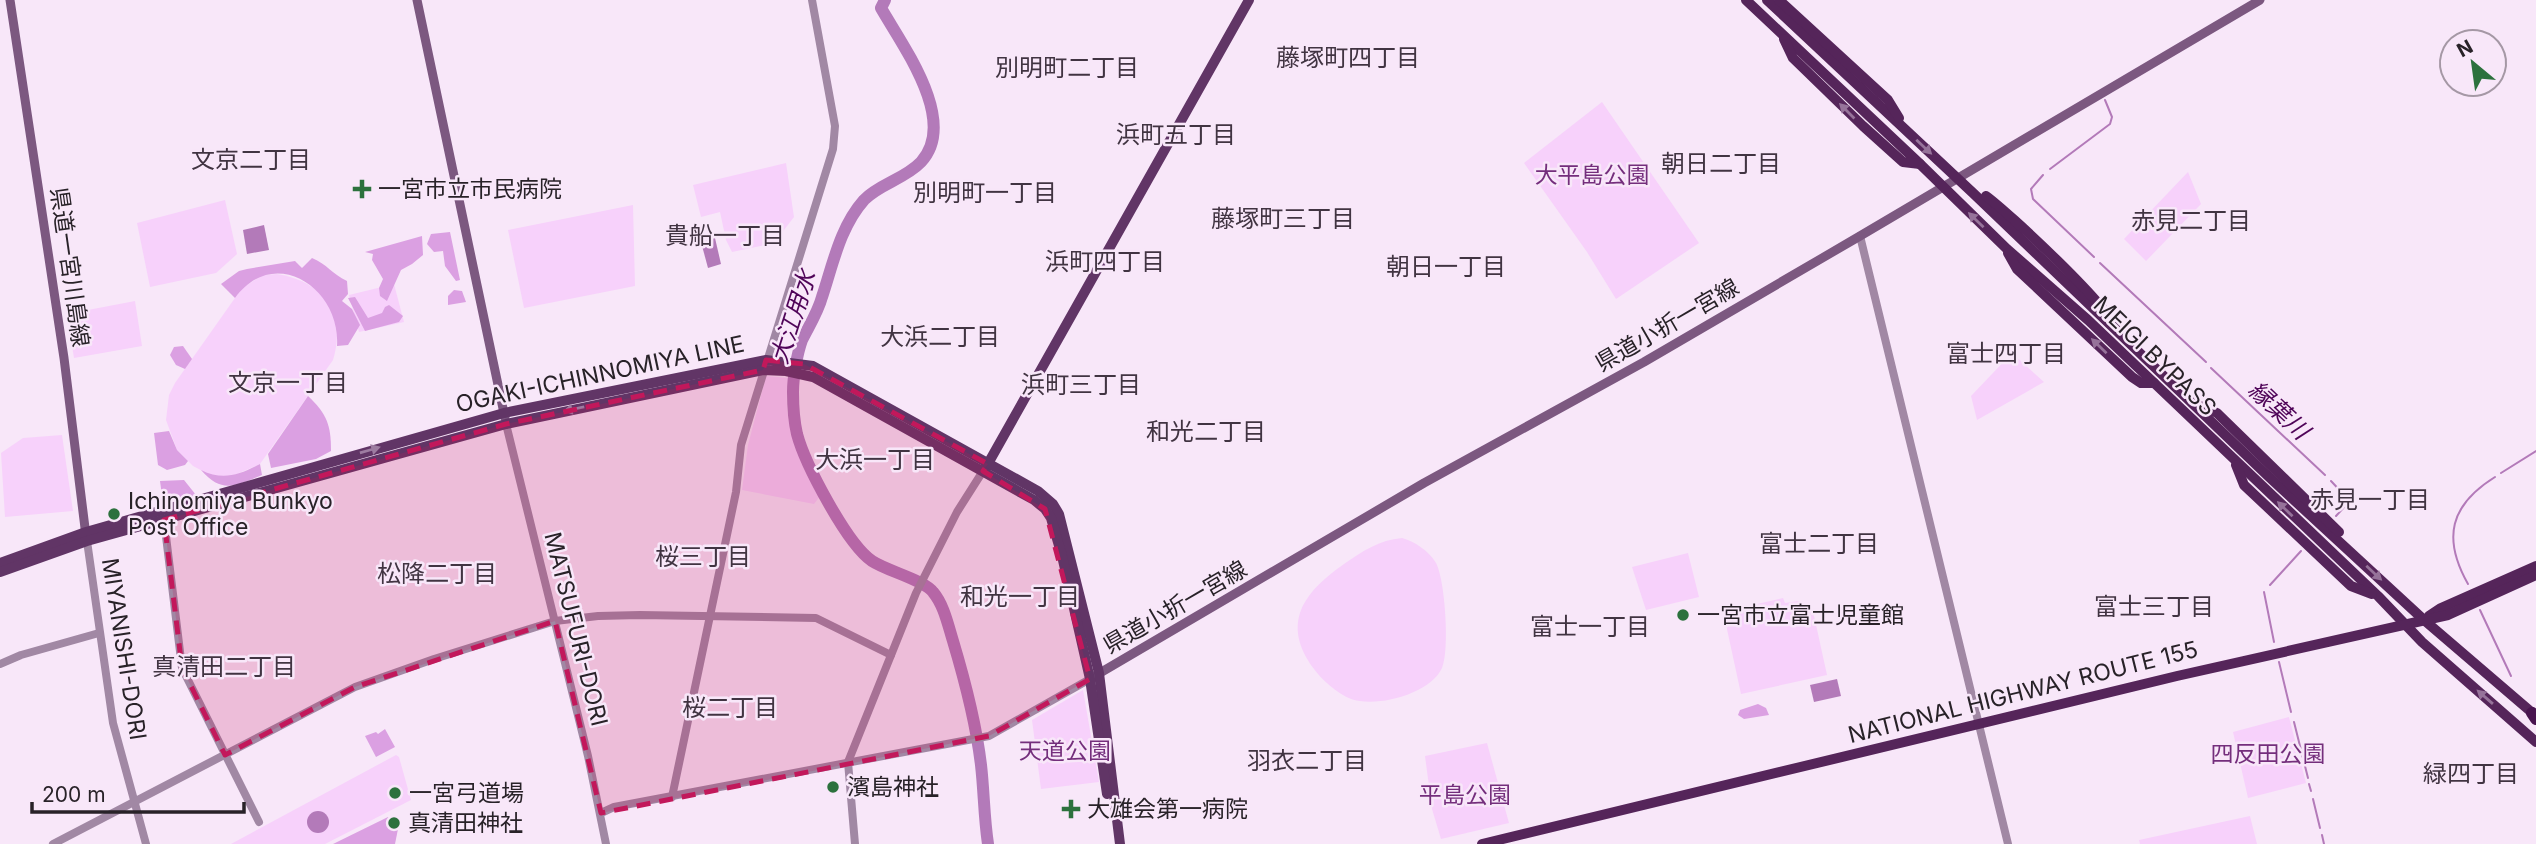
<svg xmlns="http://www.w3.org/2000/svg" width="2536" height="844" font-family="Inter,'Noto Sans JP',sans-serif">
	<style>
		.green { fill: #f7d1fb }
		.forest { fill: #dba0e2 }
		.water { fill: #b37ab9 }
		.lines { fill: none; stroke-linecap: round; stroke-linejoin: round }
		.stream { stroke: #b37ab9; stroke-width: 2 }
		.river { stroke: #b37ab9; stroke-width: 12 }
		.tertiary { stroke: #a188a4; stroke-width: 8 }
		.secondary { stroke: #7c5880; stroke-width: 9 }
		.primary { stroke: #613566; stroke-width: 10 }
		.trunk { stroke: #55255a; stroke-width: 10 }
		.motorway { stroke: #49154f; stroke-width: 12 }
		.oneway { fill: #96739a }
		.oneway2 { fill: #9d7ca1 }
		.marked { fill: #c2185b; fill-opacity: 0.2; stroke: #c2185b; stroke-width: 5; stroke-dasharray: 14 9; stroke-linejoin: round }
		.poi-dot { fill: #2c713d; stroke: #f8e7f9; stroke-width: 2.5 }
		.labels { text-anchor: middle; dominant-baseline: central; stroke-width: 5; stroke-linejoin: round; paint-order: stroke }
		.park-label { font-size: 23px; fill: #742e7c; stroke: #f8e7f9 }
		.poi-label { font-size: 23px; fill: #282228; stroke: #f8e7f9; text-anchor: start }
		.street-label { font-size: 23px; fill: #282228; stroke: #f8e7f9 }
		.neighbourhood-label { font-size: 24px; fill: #413442; stroke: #f8e7f9 }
		.water-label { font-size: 24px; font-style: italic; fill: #4f0458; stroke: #f8e7f9 }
	</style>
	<rect width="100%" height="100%" fill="#f8e7f9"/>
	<g class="green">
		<path d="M 1602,102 L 1699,243 L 1616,299 L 1587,252 L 1524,163 Z"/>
		<path d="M 786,163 L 794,217 L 774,243 L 732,252 L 726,240 L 720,212 L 701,217 L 693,185 Z"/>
		<path d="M 2188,172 L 2201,204 L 2146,261 L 2124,239 Z"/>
		<path d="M 225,200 L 237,254 L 216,273 L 150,287 L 137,223 Z"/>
		<path d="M 633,205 L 635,286 L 524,308 L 508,230 Z"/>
		<path d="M 277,274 C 323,281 347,314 333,360 L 260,464 L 228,478 L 212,476 L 193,466 L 177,450 L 166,420 L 169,395 L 175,383 L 242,288 L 263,275 Z"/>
		<path d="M 394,284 L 404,322 L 359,332 L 349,295 Z"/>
		<path d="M 135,301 L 142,346 L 74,358 L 67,314 Z"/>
		<path d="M 2012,353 L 2044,382 L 1977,420 L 1971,396 Z"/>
		<path d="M 766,376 L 789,378 C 780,419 800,461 821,495 L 814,504 L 742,490 L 748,445 Z"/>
		<path d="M 62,435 L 73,511 L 5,517 L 1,453 L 23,438 Z"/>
		<path d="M 1402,538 C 1414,541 1429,551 1436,563 C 1445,579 1450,651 1442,668 C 1430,694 1377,708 1351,699 C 1338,694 1322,680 1314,669 C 1280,623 1304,592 1344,564 C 1363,551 1379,540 1402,538 Z"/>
		<path d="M 1688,553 L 1699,597 L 1646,610 L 1632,567 Z"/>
		<path d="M 1783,598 L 1785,603 L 1799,601 L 1813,611 L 1827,675 L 1741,694 L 1725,620 L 1727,611 Z"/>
		<path d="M 1083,690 L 1099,782 L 1041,789 L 1032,720 Z"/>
		<path d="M 2289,717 L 2306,783 L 2248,798 L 2233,732 Z"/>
		<path d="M 1487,743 L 1509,823 L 1441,839 L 1432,809 L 1425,756 Z"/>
		<path d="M 396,755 L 399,757 L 411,800 L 325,844 L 231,844 Z"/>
		<path d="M 2250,816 L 2257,844 L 2140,844 L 2139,840 Z"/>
	</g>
	<g class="forest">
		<path d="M 450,232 L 460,280 L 456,281 L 445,266 L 443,251 L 434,252 L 427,244 L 431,234 Z"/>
		<path d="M 422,236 L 423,255 L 412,264 L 401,270 L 387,301 L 380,296 L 379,288 L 383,279 L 372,260 L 373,254 L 365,252 Z"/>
		<path d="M 312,258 C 327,264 332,274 347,281 L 348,294 L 342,301 L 352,309 L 360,325 L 348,345 L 337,346 C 341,288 274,244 235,298 L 221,284 L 239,271 L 247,269 L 295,261 L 302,268 Z"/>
		<path d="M 454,290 L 462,291 L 466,302 L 448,305 L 448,296 Z"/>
		<path d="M 355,297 L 368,318 L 382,313 L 385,307 L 389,305 L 403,316 L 399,322 L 365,331 L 348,298 Z"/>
		<path d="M 183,346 L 192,359 L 185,369 L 176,365 L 170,355 L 174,347 Z"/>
		<path d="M 308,396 C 327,414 331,425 331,451 L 316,459 L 271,468 L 268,454 Z"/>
		<path d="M 169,431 L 177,450 L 188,461 L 185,465 L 167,470 L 158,465 L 154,433 Z"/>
		<path d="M 260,464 L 262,475 C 235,486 222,494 201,470 C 223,481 239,475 260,464 Z"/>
		<path d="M 184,480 L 196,495 L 175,500 L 162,496 L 160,481 Z"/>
		<path d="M 1758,704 L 1766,708 L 1769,715 L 1744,719 L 1738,715 L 1740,710 Z"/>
		<path d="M 385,729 L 395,747 L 376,757 L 365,736 L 376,732 L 378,734 Z"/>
		<path d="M 388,817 L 393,817 L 398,829 L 395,844 L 333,844 Z"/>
	</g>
	<g class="water">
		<path d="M 264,225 L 269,250 L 247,254 L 243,230 Z"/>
		<path d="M 715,238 L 721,264 L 708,268 L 701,242 Z"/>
		<path d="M 1837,679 L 1841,696 L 1814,702 L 1810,685 Z"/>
		<circle cx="318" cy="822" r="11"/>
	</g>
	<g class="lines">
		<g class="stream">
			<path d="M 2050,169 L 2110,124 L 2112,117 L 2105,100"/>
			<path d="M 2043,175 L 2031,189 L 2033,199 L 2094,257"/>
			<path d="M 2100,263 L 2206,362"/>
			<path d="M 2211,368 L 2325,475"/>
			<path d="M 2501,473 L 2536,451"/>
			<path d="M 2331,481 L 2346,497 L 2346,505 L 2336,516"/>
			<path d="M 2468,584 C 2442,538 2450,505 2495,477"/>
			<path d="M 2270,585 L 2301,551"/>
			<path d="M 2264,592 L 2274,642"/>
			<path d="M 2480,610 L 2511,676"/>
			<path d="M 2279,662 L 2291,712"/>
			<path d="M 2294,722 L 2308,778"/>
			<path d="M 2309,784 L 2311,791"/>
			<path d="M 2313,799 L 2320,828"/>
			<path d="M 2322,835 L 2324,844"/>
		</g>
		<path class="river" d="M 885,0 L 881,8 C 902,45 959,121 921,162 C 905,179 879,184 864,200 C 840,227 833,264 822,297 C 818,312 809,326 802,340 C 797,354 793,377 793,392 C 793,405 794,421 797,434 C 805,464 847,544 872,561 C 887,571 924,580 933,592 C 944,605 948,625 953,641 C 965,681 976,723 981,765 C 984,791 984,818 988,844"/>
		<g class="tertiary">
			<path d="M 1860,236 L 2008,844"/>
			<path d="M 506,424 L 588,756 L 606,844"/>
			<path d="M 164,520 L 182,668 L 259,822"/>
			<path d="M 87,541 L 113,723 L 146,844"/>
			<path d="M 0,664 L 21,655 L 99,633"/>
			<path d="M 672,797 L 736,492 L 741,445 L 833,149 L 835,126 L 812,0"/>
			<path d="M 601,813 L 614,807 L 989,736 L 1090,679"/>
			<path d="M 53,844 L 355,687 L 434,659 L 555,621 L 598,616 L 640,615 L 816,618 L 891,655"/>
			<path d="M 855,844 L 848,762 L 916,593 L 957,512 L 983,471"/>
		</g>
		<g class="secondary">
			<path d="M 10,0 L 64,358 L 86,536"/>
			<path d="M 417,0 L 505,418"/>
			<path d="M 1093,677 L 1424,483 L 1644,362 L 1860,236 L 2260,0"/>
		</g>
		<g class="primary">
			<path d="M 985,469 L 1249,0"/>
			<path d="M 0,563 L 86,532 L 504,413 L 766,360 L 813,366 L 1038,491 L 1053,504 L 1059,514 L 1099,673 L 1120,844"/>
			<path d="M 0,572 L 87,541 L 506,424 L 763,370 L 786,371 L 813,377 L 1034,500 L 1045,509 L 1051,518 L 1062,556 L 1090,679 L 1107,794"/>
		</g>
		<g class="trunk">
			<path d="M 1746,0 L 1920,164 L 2007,249 L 2088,320 L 2378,596 L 2422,642 L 2536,742"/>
			<path d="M 1767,0 L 1973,193 L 2269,477 L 2424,620 L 2536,716"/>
			<path d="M 1779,0 L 1888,100 L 1899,118"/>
			<path d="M 1784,39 L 1793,58 L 1863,126 L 1903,162 L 1920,164"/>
			<path d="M 1986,196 C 2008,212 2111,308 2116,329"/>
			<path d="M 2008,253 L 2017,269 L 2132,377 L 2141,383 L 2154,383"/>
			<path d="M 2196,404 L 2217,413 L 2339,532"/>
			<path d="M 2236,465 L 2244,485 L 2351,586 L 2372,594"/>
			<path d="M 2429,616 L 2441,608 L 2536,566"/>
			<path d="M 1482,844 L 2177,676 L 2448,615 L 2536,575"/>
		</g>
		<path class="motorway" d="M 2532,713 L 2536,719"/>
	</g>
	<defs><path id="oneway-solid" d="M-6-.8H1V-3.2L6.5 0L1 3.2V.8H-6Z" transform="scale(1.75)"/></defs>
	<g class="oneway">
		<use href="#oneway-solid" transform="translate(1847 111) rotate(-135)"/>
		<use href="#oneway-solid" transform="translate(1924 147) rotate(43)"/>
		<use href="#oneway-solid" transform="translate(1976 220) rotate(-136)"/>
		<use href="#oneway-solid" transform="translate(2099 346) rotate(-136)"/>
		<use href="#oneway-solid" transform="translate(2285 509) rotate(-136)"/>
		<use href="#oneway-solid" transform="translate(2374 573) rotate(43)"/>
		<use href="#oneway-solid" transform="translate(2485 697) rotate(-139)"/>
	</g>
	<g class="oneway2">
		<use href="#oneway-solid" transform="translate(574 409) rotate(168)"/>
		<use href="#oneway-solid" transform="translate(370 450) rotate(-16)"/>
	</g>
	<path class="marked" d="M 766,360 L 804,364 L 988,464 L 983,471 L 1045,509 L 1090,679 L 989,736 L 601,813 L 555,621 L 355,687 L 225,755 L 182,668 L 164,520 L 506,424 L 763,370 Z"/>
	<g class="poi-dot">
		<path d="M358.5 178.5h7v7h7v7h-7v7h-7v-7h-7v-7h7z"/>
		<circle cx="114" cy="514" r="7"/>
		<circle cx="1683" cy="615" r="7"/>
		<circle cx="833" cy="787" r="7"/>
		<circle cx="395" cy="793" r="7"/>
		<path d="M1067.5 798.5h7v7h7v7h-7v7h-7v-7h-7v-7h7z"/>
		<circle cx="394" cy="823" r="7"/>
	</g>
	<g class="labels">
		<g class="park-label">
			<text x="1592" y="175">大平島公園</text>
			<text x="1065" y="751">天道公園</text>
			<text x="2268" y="754">四反田公園</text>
			<text x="1465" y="795">平島公園</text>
		</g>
		<g class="poi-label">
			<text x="378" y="189">一宮市立市民病院</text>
			<text x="128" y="501">Ichinomiya Bunkyo<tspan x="128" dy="26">Post Office</tspan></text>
			<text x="1697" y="615">一宮市立富士児童館</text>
			<text x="847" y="787">濱島神社</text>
			<text x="409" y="793">一宮弓道場</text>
			<text x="1087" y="809">大雄会第一病院</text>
			<text x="408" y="823">真清田神社</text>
		</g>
		<g class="street-label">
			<text transform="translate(70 267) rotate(82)">県道一宮川島線</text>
			<text transform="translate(1667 325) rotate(-30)">県道小折一宮線</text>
			<text transform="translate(2155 356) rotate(44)">MEIGI BYPASS</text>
			<text transform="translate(600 374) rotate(-12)">OGAKI-ICHINNOMIYA LINE</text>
			<text transform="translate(1175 607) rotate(-30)">県道小折一宮線</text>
			<text transform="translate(576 629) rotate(76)">MATSUFURI-DORI</text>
			<text transform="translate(124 649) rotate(81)">MIYANISHI-DORI</text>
			<text transform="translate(2023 692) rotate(-14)">NATIONAL HIGHWAY ROUTE 155</text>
		</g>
		<g class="neighbourhood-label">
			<text x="1348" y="57">藤塚町四丁目</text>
			<text x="1067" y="67">別明町二丁目</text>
			<text x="1176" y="134">浜町五丁目</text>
			<text x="251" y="159">文京二丁目</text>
			<text x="1721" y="163">朝日二丁目</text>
			<text x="985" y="192">別明町一丁目</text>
			<text x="1283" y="218">藤塚町三丁目</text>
			<text x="2191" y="220">赤見二丁目</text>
			<text x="725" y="235">貴船一丁目</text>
			<text x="1105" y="261">浜町四丁目</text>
			<text x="1446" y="266">朝日一丁目</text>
			<text x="940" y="336">大浜二丁目</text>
			<text x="2006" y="353">富士四丁目</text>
			<text x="288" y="382">文京一丁目</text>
			<text x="1081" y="384">浜町三丁目</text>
			<text x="1206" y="431">和光二丁目</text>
			<text x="875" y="459">大浜一丁目</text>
			<text x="2370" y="499">赤見一丁目</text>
			<text x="1819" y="543">富士二丁目</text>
			<text x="703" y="556">桜三丁目</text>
			<text x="437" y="573">松降二丁目</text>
			<text x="1020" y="596">和光一丁目</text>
			<text x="2154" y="606">富士三丁目</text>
			<text x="1590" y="626">富士一丁目</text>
			<text x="224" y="666">真清田二丁目</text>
			<text x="730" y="707">桜二丁目</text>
			<text x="1307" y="760">羽衣二丁目</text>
			<text x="2471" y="773">緑四丁目</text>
		</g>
		<g class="water-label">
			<text transform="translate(793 317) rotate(-72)">大江用水</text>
			<text transform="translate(2279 410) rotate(43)">縁葉川</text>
		</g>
	</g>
	<g transform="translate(2473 63) rotate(331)"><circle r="33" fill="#f8e7f9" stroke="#a598a5" stroke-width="2"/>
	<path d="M0-5L12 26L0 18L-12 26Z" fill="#2c713d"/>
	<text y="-10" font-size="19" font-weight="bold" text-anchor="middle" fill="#282228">N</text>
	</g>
	<path d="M32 802v10h212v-10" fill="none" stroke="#282228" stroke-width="3.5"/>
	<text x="42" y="802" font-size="21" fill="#282228" stroke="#f8e7f9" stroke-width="5" paint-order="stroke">200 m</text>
</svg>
